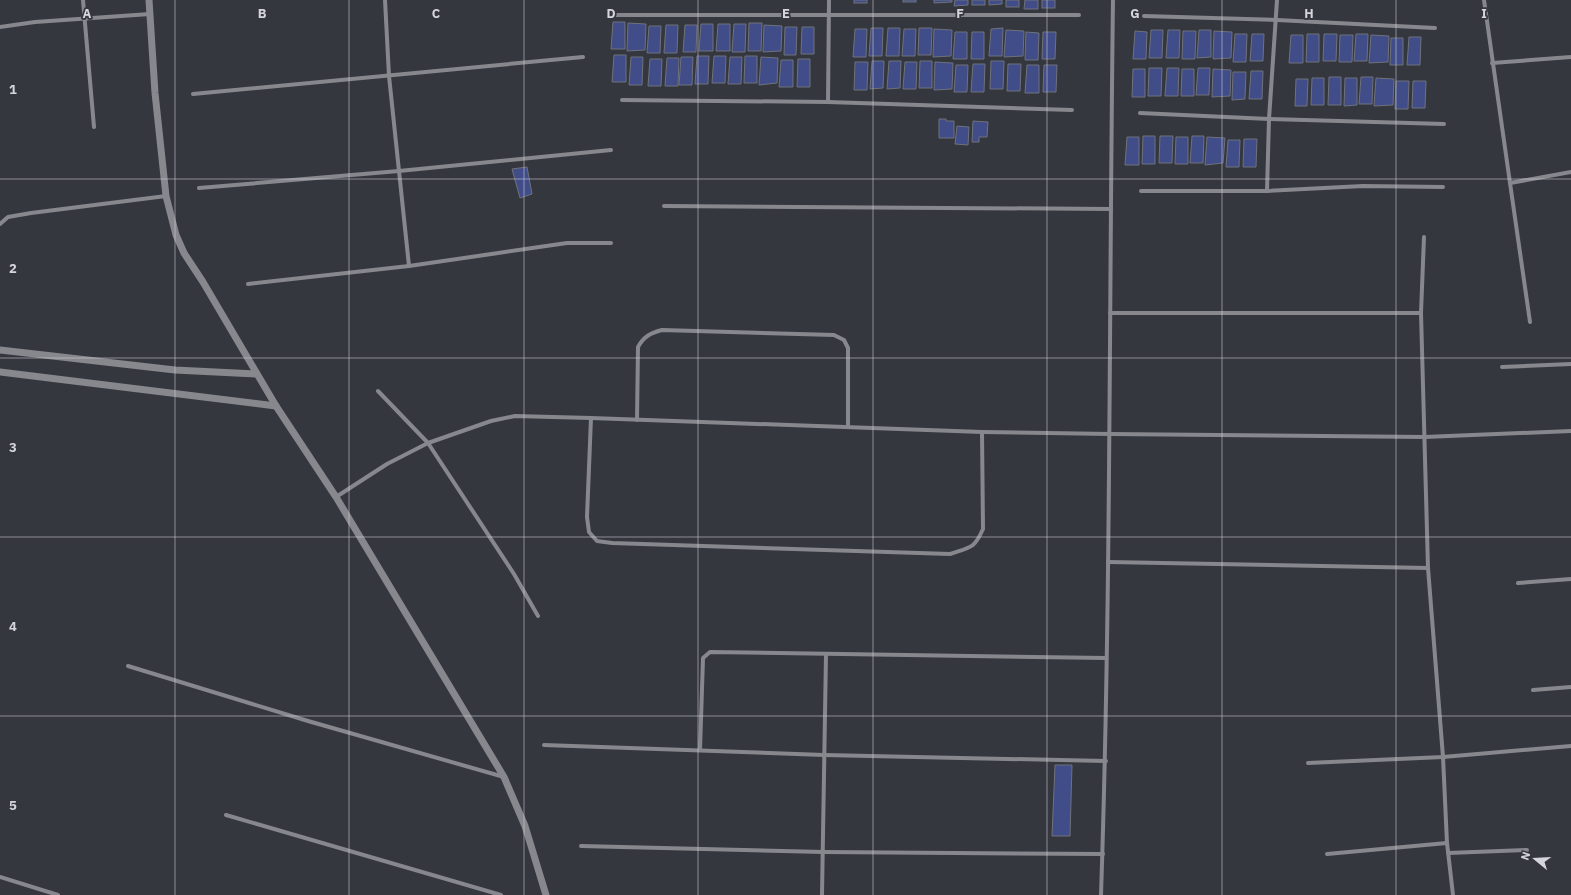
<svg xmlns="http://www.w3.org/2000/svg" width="1571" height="895" font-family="'IBM Plex Sans',sans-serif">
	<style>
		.building { fill: #404d89; stroke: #6f727b }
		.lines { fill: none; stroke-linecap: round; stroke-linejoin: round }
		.minor { stroke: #87888d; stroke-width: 4 }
		.tertiary { stroke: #87888d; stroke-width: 7 }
		.grid { fill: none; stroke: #d4d6db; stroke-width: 1; stroke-opacity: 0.55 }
		.grid-label { font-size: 13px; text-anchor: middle; font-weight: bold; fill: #d4d6db; stroke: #35373f; stroke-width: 3.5; stroke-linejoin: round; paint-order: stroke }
	</style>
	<rect width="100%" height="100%" fill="#35373f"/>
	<g class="building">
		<rect x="854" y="0" width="13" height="3"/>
		<rect x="903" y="0" width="13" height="2"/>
		<path d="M 934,0 L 952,0 L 952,2 L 934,3 Z"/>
		<path d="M 955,0 L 968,0 L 968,5 L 954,6 Z"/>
		<rect x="972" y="0" width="13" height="5"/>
		<path d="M 989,0 L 1002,0 L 1002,4 L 989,5 Z"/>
		<rect x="1006" y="0" width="13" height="7"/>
		<path d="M 1025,0 L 1038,0 L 1038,9 L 1024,9 Z"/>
		<rect x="1042" y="0" width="13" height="8"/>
		<path d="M 613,22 L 625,22 L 625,49 L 611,49 Z"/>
		<path d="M 628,23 L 646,24 L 645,50 L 627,51 Z"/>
		<path d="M 749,23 L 762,23 L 761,51 L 748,51 Z"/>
		<path d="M 701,24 L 713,24 L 713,51 L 699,51 Z"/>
		<path d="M 718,24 L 730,24 L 730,51 L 716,51 Z"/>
		<path d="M 734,24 L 746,24 L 745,52 L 732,52 Z"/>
		<path d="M 666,25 L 678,25 L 677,53 L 664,53 Z"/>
		<path d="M 685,25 L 697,25 L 696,52 L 683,52 Z"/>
		<path d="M 764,25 L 782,26 L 781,51 L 763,52 Z"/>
		<path d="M 649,26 L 661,26 L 660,53 L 647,53 Z"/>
		<path d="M 785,27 L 797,27 L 796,55 L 784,55 Z"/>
		<path d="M 802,27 L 814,27 L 814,54 L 801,54 Z"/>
		<path d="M 871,28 L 883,28 L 882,56 L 869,56 Z"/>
		<path d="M 888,28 L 900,28 L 899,56 L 886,56 Z"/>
		<path d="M 919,28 L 932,28 L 931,55 L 918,55 Z"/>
		<path d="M 1003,28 L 1002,56 L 989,56 L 991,29 Z"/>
		<path d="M 855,29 L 867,29 L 866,57 L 853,57 Z"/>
		<path d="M 904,29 L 916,29 L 915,56 L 902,56 Z"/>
		<path d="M 934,29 L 952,30 L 951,56 L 933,57 Z"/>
		<path d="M 1006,30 L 1024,31 L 1023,56 L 1004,57 Z"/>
		<path d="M 1151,30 L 1163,30 L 1162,58 L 1149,58 Z"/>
		<path d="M 1168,30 L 1180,30 L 1179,58 L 1166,58 Z"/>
		<path d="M 1199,30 L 1211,30 L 1211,57 L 1197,58 Z"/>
		<path d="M 1135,31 L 1147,32 L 1146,59 L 1133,59 Z"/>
		<path d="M 1183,31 L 1196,31 L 1195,59 L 1182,59 Z"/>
		<path d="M 1214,31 L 1232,32 L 1231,58 L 1213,59 Z"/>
		<path d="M 955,32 L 967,32 L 967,59 L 953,59 Z"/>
		<path d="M 972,32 L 984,32 L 984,59 L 971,59 Z"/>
		<path d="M 1026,32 L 1039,33 L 1038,60 L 1025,60 Z"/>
		<path d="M 1043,32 L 1056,32 L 1055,59 L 1042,59 Z"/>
		<path d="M 1235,34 L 1247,34 L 1246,62 L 1233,62 Z"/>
		<path d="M 1252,34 L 1264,34 L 1263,61 L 1250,61 Z"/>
		<path d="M 1307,34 L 1319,34 L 1319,62 L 1306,62 Z"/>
		<path d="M 1324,34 L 1337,34 L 1336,61 L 1323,61 Z"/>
		<path d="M 1356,34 L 1368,34 L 1367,61 L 1354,61 Z"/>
		<path d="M 1291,35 L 1303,35 L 1303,63 L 1289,63 Z"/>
		<path d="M 1340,35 L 1353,35 L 1352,62 L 1339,62 Z"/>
		<path d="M 1371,35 L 1389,36 L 1388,62 L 1369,63 Z"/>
		<path d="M 1409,37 L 1421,37 L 1420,65 L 1407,65 Z"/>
		<path d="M 1391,38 L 1403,38 L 1403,65 L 1390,65 Z"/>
		<path d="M 614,55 L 626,55 L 626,82 L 612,82 Z"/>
		<path d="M 697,56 L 709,56 L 708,84 L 695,84 Z"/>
		<path d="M 714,56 L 726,56 L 725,83 L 712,83 Z"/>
		<path d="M 745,56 L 757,56 L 757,83 L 744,83 Z"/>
		<path d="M 631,57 L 643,57 L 642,85 L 629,85 Z"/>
		<path d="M 681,57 L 693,57 L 692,85 L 679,85 Z"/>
		<path d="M 730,57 L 742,57 L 741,84 L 728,84 Z"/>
		<path d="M 761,57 L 778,58 L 777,83 L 759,85 Z"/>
		<path d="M 667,58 L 679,58 L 678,86 L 665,86 Z"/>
		<path d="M 650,59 L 662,59 L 661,86 L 648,86 Z"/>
		<path d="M 798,59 L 810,59 L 810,87 L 797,87 Z"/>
		<path d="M 781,60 L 793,60 L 793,87 L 779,87 Z"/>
		<path d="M 872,61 L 884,61 L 883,88 L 870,89 Z"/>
		<path d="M 889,61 L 901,61 L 900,88 L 887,89 Z"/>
		<path d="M 920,61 L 932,61 L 932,88 L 919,88 Z"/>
		<path d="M 991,61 L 1004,61 L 1003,89 L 990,89 Z"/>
		<path d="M 855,62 L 868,62 L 867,90 L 854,90 Z"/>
		<path d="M 905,62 L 917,62 L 916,89 L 903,89 Z"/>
		<path d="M 935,62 L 953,63 L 952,89 L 934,90 Z"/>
		<path d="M 973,64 L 985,64 L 984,92 L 971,92 Z"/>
		<path d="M 1008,64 L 1021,64 L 1020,91 L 1007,91 Z"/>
		<path d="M 956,65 L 968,65 L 967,92 L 954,92 Z"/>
		<path d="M 1027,65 L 1039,65 L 1039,93 L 1025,93 Z"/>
		<path d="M 1044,65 L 1057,65 L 1056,92 L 1043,92 Z"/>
		<path d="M 1149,68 L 1162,68 L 1161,96 L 1148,96 Z"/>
		<path d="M 1167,68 L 1179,68 L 1178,96 L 1165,96 Z"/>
		<path d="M 1198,68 L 1210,68 L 1209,95 L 1196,95 Z"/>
		<path d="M 1133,69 L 1145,69 L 1145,97 L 1132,97 Z"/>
		<path d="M 1182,69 L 1194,69 L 1194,96 L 1181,96 Z"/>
		<path d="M 1213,69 L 1231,70 L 1230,96 L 1212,97 Z"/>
		<path d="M 1251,71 L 1263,71 L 1262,99 L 1249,99 Z"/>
		<path d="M 1233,72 L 1246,72 L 1245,99 L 1232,100 Z"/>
		<path d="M 1329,77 L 1341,77 L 1341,105 L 1328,105 Z"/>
		<path d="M 1361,77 L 1373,77 L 1372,104 L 1359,104 Z"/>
		<path d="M 1312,78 L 1324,78 L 1324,105 L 1311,105 Z"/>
		<path d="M 1345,78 L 1357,78 L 1357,105 L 1344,106 Z"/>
		<path d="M 1376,78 L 1394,79 L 1393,105 L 1374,106 Z"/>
		<path d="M 1296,79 L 1308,79 L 1307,106 L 1295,106 Z"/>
		<path d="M 1396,81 L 1409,81 L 1408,109 L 1395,109 Z"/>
		<path d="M 1413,81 L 1426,81 L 1425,108 L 1412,108 Z"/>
		<path d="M 939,119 L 946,119 L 946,121 L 954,121 L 954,138 L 939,138 Z"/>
		<path d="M 973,121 L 988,122 L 987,137 L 979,137 L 979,142 L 972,142 Z"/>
		<path d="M 957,126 L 969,127 L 968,145 L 955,144 Z"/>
		<path d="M 1143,136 L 1155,136 L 1155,164 L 1142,164 Z"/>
		<path d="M 1160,136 L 1173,136 L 1172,163 L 1159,163 Z"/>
		<path d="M 1192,136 L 1204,136 L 1203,163 L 1190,163 Z"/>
		<path d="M 1127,137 L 1139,137 L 1139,165 L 1125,165 Z"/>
		<path d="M 1176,137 L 1188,137 L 1188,164 L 1175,164 Z"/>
		<path d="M 1207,137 L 1225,138 L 1223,163 L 1205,165 Z"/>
		<path d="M 1244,139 L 1257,139 L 1256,167 L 1243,167 Z"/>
		<path d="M 1228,140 L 1240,140 L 1239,167 L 1226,167 Z"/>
		<path d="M 527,167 L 532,194 L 520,198 L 512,169 Z"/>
		<path d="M 1055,765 L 1072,765 L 1070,836 L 1052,836 Z"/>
	</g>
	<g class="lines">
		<g class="minor">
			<path d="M 83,0 L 94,127"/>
			<path d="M 385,0 L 389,76 L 409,266"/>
			<path d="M 1484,0 L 1510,183 L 1571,172"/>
			<path d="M 612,15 L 1079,15"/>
			<path d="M 1144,16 L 1277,20 L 1435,28"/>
			<path d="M 0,27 L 35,22 L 150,14"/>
			<path d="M 1492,63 L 1571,57"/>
			<path d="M 193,94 L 583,57"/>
			<path d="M 622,100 L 828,102 L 1072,110"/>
			<path d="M 828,102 L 829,0"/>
			<path d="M 1140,113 L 1269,119 L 1444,124"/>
			<path d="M 1510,183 L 1530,322"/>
			<path d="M 199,188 L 399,171 L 611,150"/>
			<path d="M 1141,191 L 1267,191 L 1363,186 L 1443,187"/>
			<path d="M 1267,191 L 1269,119 L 1277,0"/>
			<path d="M 664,206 L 1111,209"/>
			<path d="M 0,224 L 8,217 L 31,213 L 166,196"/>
			<path d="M 248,284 L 409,266 L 567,243 L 611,243"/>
			<path d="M 1421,313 L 1424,237"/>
			<path d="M 1502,367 L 1571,364"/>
			<path d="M 378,391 L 428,443 L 514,574 L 538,616"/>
			<path d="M 591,418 L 587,517 L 589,532 L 597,541 L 612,543 L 950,554 C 971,547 974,549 983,529 L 982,432"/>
			<path d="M 637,420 L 638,347 C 644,336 651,333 662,330 L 834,335 L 844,340 L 848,348 L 848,427"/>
			<path d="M 336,497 L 387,464 L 428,443 L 491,421 L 515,416 L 591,418 L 982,432 L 1110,434 L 1425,437 L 1571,431"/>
			<path d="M 1108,562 L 1428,568 L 1421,313 L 1110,313"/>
			<path d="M 1428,568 L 1443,757 L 1447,843 L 1453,895"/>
			<path d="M 1518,583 L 1571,579"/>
			<path d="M 128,666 L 308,721 L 504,777"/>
			<path d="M 1533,690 L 1571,687"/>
			<path d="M 544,745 L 824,755 L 1106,761"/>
			<path d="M 700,750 L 703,658 L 710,652 L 1106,658"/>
			<path d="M 1308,763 L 1443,757 L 1571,746"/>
			<path d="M 226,815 L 501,895"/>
			<path d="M 581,846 L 823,852 L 1103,854"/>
			<path d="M 1448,853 L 1527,850"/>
			<path d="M 1327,854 L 1447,843"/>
			<path d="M 0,877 L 58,895"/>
			<path d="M 822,895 L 826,654"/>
			<path d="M 1101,895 C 1111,597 1109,298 1113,0"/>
		</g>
		<g class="tertiary">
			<path d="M 149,0 L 155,93 L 166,196 L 176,235 L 184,253 L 203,282 L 276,406 L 336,497 L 504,777 L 525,826 L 546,895"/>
			<path d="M 0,350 L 175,370 L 256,374"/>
			<path d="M 0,372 L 276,406"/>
		</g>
	</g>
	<path class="grid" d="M 175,0 L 175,895M 349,0 L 349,895M 524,0 L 524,895M 698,0 L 698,895M 873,0 L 873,895M 1047,0 L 1047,895M 1222,0 L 1222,895M 1396,0 L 1396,895M 0,179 L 1571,179M 0,358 L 1571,358M 0,537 L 1571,537M 0,716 L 1571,716"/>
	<g class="grid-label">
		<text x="87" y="18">A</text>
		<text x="262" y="18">B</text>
		<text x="436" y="18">C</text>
		<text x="611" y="18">D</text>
		<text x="786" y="18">E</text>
		<text x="960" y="18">F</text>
		<text x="1135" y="18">G</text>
		<text x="1309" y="18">H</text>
		<text x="1484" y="18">I</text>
		<text x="13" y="94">1</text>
		<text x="13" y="273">2</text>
		<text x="13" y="452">3</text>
		<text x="13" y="631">4</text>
		<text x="13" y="810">5</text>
	</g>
	<g transform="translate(1535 859) rotate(288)" stroke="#35373f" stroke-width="3" paint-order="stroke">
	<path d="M0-3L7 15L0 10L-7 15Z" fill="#d4d6db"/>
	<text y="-6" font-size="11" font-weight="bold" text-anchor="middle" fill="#d4d6db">N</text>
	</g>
</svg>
